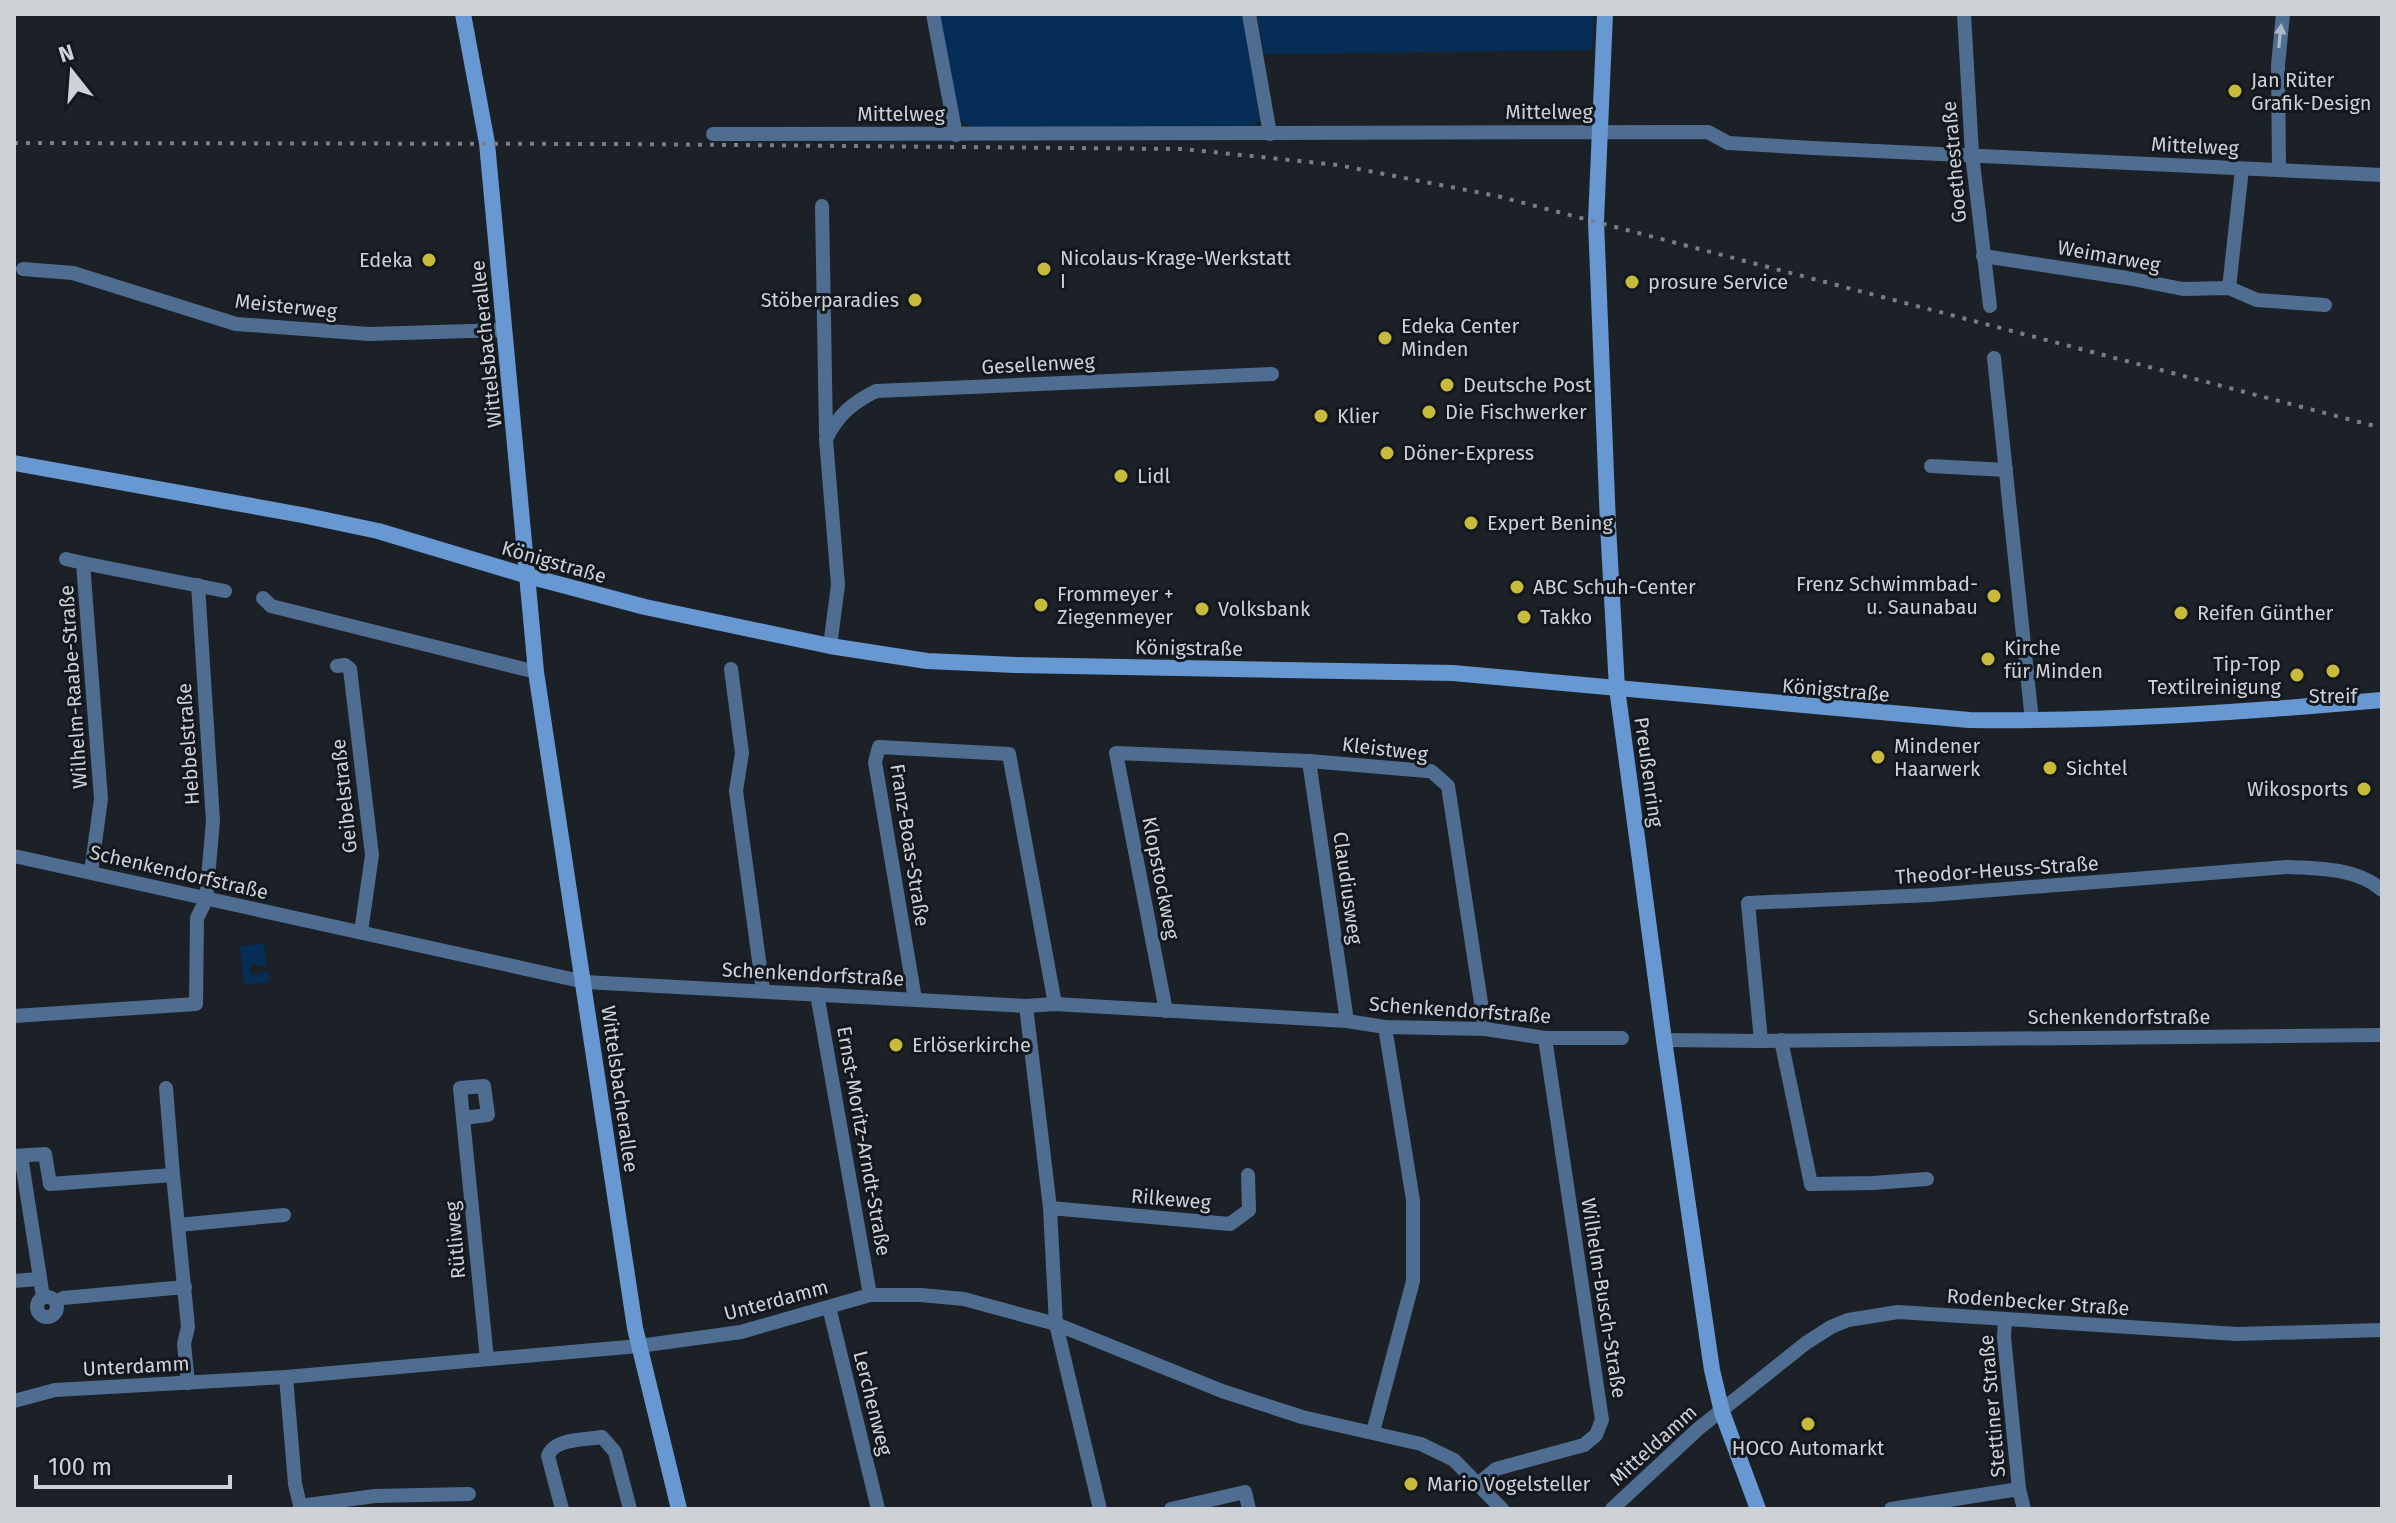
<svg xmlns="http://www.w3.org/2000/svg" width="2396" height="1523" font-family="'Fira Sans',sans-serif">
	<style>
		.green { fill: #062d55 }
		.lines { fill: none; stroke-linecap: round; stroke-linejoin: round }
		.street { stroke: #4f6d90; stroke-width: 14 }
		.secondary { stroke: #6898d1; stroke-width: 16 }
		.rail { stroke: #7a7e84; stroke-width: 4; stroke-dasharray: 4 8; stroke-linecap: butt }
		.oneway { fill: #aeb9c4 }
		.poi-dot { fill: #c8bb3b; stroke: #13181e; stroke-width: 3 }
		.labels { text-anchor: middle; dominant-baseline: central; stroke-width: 6; stroke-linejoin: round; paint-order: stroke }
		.poi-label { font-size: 20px; fill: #ced2d6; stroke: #13181e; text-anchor: start }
		.street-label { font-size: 20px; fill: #ced2d6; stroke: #13181e }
	</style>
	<rect width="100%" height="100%" fill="#1c2128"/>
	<g class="green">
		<path d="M 937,14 L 1243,14 L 1260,114 L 1259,120 L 1253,126 L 974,127 L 964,123 L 959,116 Z"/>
		<path d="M 1257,14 L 1594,14 L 1592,50 L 1264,54 Z"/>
		<path d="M 264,944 L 267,966 L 260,966 L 253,963 L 249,970 L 253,975 L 268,970 L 269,982 L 244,985 L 240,946 Z"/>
	</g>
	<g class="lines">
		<g class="street">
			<path d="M 933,14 L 956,135"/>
			<path d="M 1249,14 L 1270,134"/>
			<path d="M 1964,14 L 1972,154 L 1990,306"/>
			<path d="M 713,134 L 1708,132 L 1728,143 L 1813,148 L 2382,175"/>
			<path d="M 2279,170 L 2278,65 L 2283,14"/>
			<path d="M 822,206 L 826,434"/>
			<path d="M 1983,256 L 2127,278 L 2183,289 L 2229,288 L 2257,300 L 2325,305"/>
			<path d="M 23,269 L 73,273 L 236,324 L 369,334 L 504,330"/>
			<path d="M 2229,288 L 2242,169"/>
			<path d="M 1994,358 L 2032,721"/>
			<path d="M 1931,466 L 2006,470"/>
			<path d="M 66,559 L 83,563 L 101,799 L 91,872"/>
			<path d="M 83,563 L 225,591"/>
			<path d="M 263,598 L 271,606 L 536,672"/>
			<path d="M 830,646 L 838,585 L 826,439 C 838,415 852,403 876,391 L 1272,374"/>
			<path d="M 337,666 L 345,665 L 350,669 L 372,855 L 361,932"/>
			<path d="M 731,669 L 742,753 L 736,791 L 763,990"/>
			<path d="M 1309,761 L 1347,1021"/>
			<path d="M 14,856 L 585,982 L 1026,1006 L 1055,1004 L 1347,1021 L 1385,1027 L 1485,1029 L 1545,1038 L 1622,1038"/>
			<path d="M 817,994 L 870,1295"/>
			<path d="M 915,999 L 875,762 L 879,747 L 1009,754 L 1055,1004"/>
			<path d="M 1026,1006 L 1050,1208 L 1056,1324 L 1100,1509"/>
			<path d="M 1166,1011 L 1116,753 L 1309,761 L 1427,771 L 1431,771 L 1448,786 L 1485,1029"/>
			<path d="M 14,1016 L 196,1004 L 197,918 L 206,900 L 213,821 L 198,585"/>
			<path d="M 1664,1040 L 1761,1041 L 2382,1035"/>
			<path d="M 1781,1040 L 1811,1184 L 1873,1183 L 1927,1179"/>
			<path d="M 1761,1041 L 1748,903 L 1930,895 L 2287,867 C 2318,868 2357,868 2382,890"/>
			<path d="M 166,1088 L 173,1175"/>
			<path d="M 463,1118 L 488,1115 L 484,1086 L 460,1088 L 487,1359"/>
			<path d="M 14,1156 L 45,1154 L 50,1184 L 173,1175 L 188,1327 L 184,1344 L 188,1383"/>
			<path d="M 21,1156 L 43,1297"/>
			<path d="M 1050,1208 L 1230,1224 L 1249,1210 L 1248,1175"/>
			<path d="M 178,1225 L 284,1215"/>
			<path d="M 14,1281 L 38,1279"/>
			<circle cx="47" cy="1307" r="10"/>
			<path d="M 63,1298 L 185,1287"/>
			<path d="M 829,1307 L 878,1509"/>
			<path d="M 2005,1319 L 2004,1337 L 2019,1489 L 2024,1509"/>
			<path d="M 286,1377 L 295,1484 L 301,1509"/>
			<path d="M 14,1401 L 55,1390 L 286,1377 L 639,1346 L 741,1332 L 870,1295 L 921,1295 L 964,1299 L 1056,1324 L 1222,1391 L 1302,1417 L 1421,1444 L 1454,1460 L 1502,1509"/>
			<path d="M 1373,1432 L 1413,1281 L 1413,1200 L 1385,1027"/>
			<path d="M 1478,1484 L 1496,1469 L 1584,1445 L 1596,1435 L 1602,1420 L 1545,1038"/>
			<path d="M 300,1506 L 375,1496 L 469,1494"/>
			<path d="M 562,1509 L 548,1456 C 554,1438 586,1440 602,1437 L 615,1452 L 630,1509"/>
			<path d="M 1171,1509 L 1245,1492 L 1249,1509"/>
			<path d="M 1612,1509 L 1698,1429 L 1806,1343 L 1831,1327 L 1848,1320 L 1898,1312 L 2237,1334 L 2382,1330"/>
			<path d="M 1891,1509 L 2019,1489"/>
		</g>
		<g class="secondary">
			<path d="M 463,14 L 487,143 L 536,672 L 635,1328 L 679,1509"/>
			<path d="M 1605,14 L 1596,221 L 1608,525 L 1617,688 L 1664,1040 L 1712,1370 L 1722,1412 L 1758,1509"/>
			<path d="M 14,463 L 302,515 L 378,531 L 528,576 L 645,607 L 830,646 L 927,661 L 1015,665 L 1453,673 L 1969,720 C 2107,722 2245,712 2382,700"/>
		</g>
		<path class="rail" d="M 14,143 L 624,144 L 1183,149 L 1338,165 L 1497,196 L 2382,428"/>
	</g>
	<defs><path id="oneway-solid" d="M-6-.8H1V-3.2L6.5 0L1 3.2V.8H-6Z" transform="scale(2)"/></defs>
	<use class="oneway" href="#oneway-solid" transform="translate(2280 36) rotate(-84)"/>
	<g class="poi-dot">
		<circle cx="2235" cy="91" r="8"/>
		<circle cx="429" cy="260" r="8"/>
		<circle cx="1044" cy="269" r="8"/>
		<circle cx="1632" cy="282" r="8"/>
		<circle cx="915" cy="300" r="8"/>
		<circle cx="1385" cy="338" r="8"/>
		<circle cx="1447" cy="385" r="8"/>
		<circle cx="1429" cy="412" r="8"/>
		<circle cx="1321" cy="416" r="8"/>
		<circle cx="1387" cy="453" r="8"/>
		<circle cx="1121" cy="476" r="8"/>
		<circle cx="1471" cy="523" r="8"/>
		<circle cx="1517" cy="587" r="8"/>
		<circle cx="1994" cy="596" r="8"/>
		<circle cx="1041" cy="605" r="8"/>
		<circle cx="1202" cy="609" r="8"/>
		<circle cx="2181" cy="613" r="8"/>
		<circle cx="1524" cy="617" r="8"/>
		<circle cx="1988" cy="659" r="8"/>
		<circle cx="2333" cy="671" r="8"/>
		<circle cx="2297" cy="675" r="8"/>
		<circle cx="1878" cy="757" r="8"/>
		<circle cx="2050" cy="768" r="8"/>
		<circle cx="2364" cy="789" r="8"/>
		<circle cx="896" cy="1045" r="8"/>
		<circle cx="1808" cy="1424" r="8"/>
		<circle cx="1411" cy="1484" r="8"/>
	</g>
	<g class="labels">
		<g class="poi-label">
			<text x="2251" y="80">Jan Rüter<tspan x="2251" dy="23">Grafik-Design</tspan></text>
			<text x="1060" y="258">Nicolaus-Krage-Werkstatt<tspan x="1060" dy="23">I</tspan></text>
			<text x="413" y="260" text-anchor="end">Edeka</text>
			<text x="1648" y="282">prosure Service</text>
			<text x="899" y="300" text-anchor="end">Stöberparadies</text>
			<text x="1401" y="326">Edeka Center<tspan x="1401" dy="23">Minden</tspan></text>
			<text x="1463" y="385">Deutsche Post</text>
			<text x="1445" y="412">Die Fischwerker</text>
			<text x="1337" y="416">Klier</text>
			<text x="1403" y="453">Döner-Express</text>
			<text x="1137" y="476">Lidl</text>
			<text x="1487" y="523">Expert Bening</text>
			<text x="1978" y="584" text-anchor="end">Frenz Schwimmbad-<tspan x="1978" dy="23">u. Saunabau</tspan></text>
			<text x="1533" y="587">ABC Schuh-Center</text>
			<text x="1057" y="594">Frommeyer +<tspan x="1057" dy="23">Ziegenmeyer</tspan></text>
			<text x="1218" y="609">Volksbank</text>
			<text x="2197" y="613">Reifen Günther</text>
			<text x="1540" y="617">Takko</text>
			<text x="2004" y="648">Kirche<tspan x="2004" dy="23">für Minden</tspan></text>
			<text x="2281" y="664" text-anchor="end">Tip-Top<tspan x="2281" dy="23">Textilreinigung</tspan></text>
			<text x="2333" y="696" text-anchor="middle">Streif</text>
			<text x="1894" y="746">Mindener<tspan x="1894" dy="23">Haarwerk</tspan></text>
			<text x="2066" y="768">Sichtel</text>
			<text x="2348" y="789" text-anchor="end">Wikosports</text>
			<text x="912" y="1045">Erlöserkirche</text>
			<text x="1808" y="1448" text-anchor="middle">HOCO Automarkt</text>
			<text x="1427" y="1484">Mario Vogelsteller</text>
		</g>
		<g class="street-label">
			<text x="1549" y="112">Mittelweg</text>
			<text x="901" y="114">Mittelweg</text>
			<text transform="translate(2195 146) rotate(3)">Mittelweg</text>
			<text transform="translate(1954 162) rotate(-95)">Goethestraße</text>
			<text transform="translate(2109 256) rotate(10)">Weimarweg</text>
			<text transform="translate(286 306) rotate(6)">Meisterweg</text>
			<text transform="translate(486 344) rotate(-96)">Wittelsbacherallee</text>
			<text transform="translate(1038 364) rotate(-3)">Gesellenweg</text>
			<text transform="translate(554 562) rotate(16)">Königstraße</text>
			<text transform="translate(1189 648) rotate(1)">Königstraße</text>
			<text transform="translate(73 687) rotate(-94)">Wilhelm-Raabe-Straße</text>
			<text transform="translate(1836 690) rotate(5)">Königstraße</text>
			<text transform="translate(188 744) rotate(-94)">Hebbelstraße</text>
			<text transform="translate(1385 749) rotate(7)">Kleistweg</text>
			<text transform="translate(1649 772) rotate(82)">Preußenring</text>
			<text transform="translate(344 796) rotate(-96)">Geibelstraße</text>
			<text transform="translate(910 845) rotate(81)">Franz-Boas-Straße</text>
			<text transform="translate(1997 870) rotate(-4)">Theodor-Heuss-Straße</text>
			<text transform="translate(179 872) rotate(13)">Schenkendorfstraße</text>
			<text transform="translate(1161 878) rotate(79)">Klopstockweg</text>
			<text transform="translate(1348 888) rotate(82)">Claudiusweg</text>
			<text transform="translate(813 974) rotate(3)">Schenkendorfstraße</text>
			<text transform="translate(1460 1010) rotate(4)">Schenkendorfstraße</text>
			<text x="2119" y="1017">Schenkendorfstraße</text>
			<text transform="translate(620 1089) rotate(82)">Wittelsbacherallee</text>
			<text transform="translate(864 1141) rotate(80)">Ernst-Moritz-Arndt-Straße</text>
			<text transform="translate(1171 1199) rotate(5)">Rilkeweg</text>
			<text transform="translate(455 1240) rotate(-95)">Rütliweg</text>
			<text transform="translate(1604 1298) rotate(81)">Wilhelm-Busch-Straße</text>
			<text transform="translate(776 1300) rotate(-15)">Unterdamm</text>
			<text transform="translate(2038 1302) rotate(4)">Rodenbecker Straße</text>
			<text transform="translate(136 1366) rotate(-3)">Unterdamm</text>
			<text transform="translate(873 1403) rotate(76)">Lerchenweg</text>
			<text transform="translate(1992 1406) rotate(-95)">Stettiner Straße</text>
			<text transform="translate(1653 1445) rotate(-42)">Mitteldamm</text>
		</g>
	</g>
	<rect width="2396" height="1523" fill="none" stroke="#ced2d6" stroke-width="32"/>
	<g transform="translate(72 72) rotate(343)" stroke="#13181e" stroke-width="6" paint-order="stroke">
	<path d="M0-6L14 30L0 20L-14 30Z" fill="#ced2d6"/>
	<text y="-12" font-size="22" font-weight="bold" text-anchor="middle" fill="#ced2d6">N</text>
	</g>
	<path d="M36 1475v12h194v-12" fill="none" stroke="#ced2d6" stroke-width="4"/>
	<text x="48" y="1475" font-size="24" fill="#ced2d6" stroke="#13181e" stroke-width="6" paint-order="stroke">100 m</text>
</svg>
